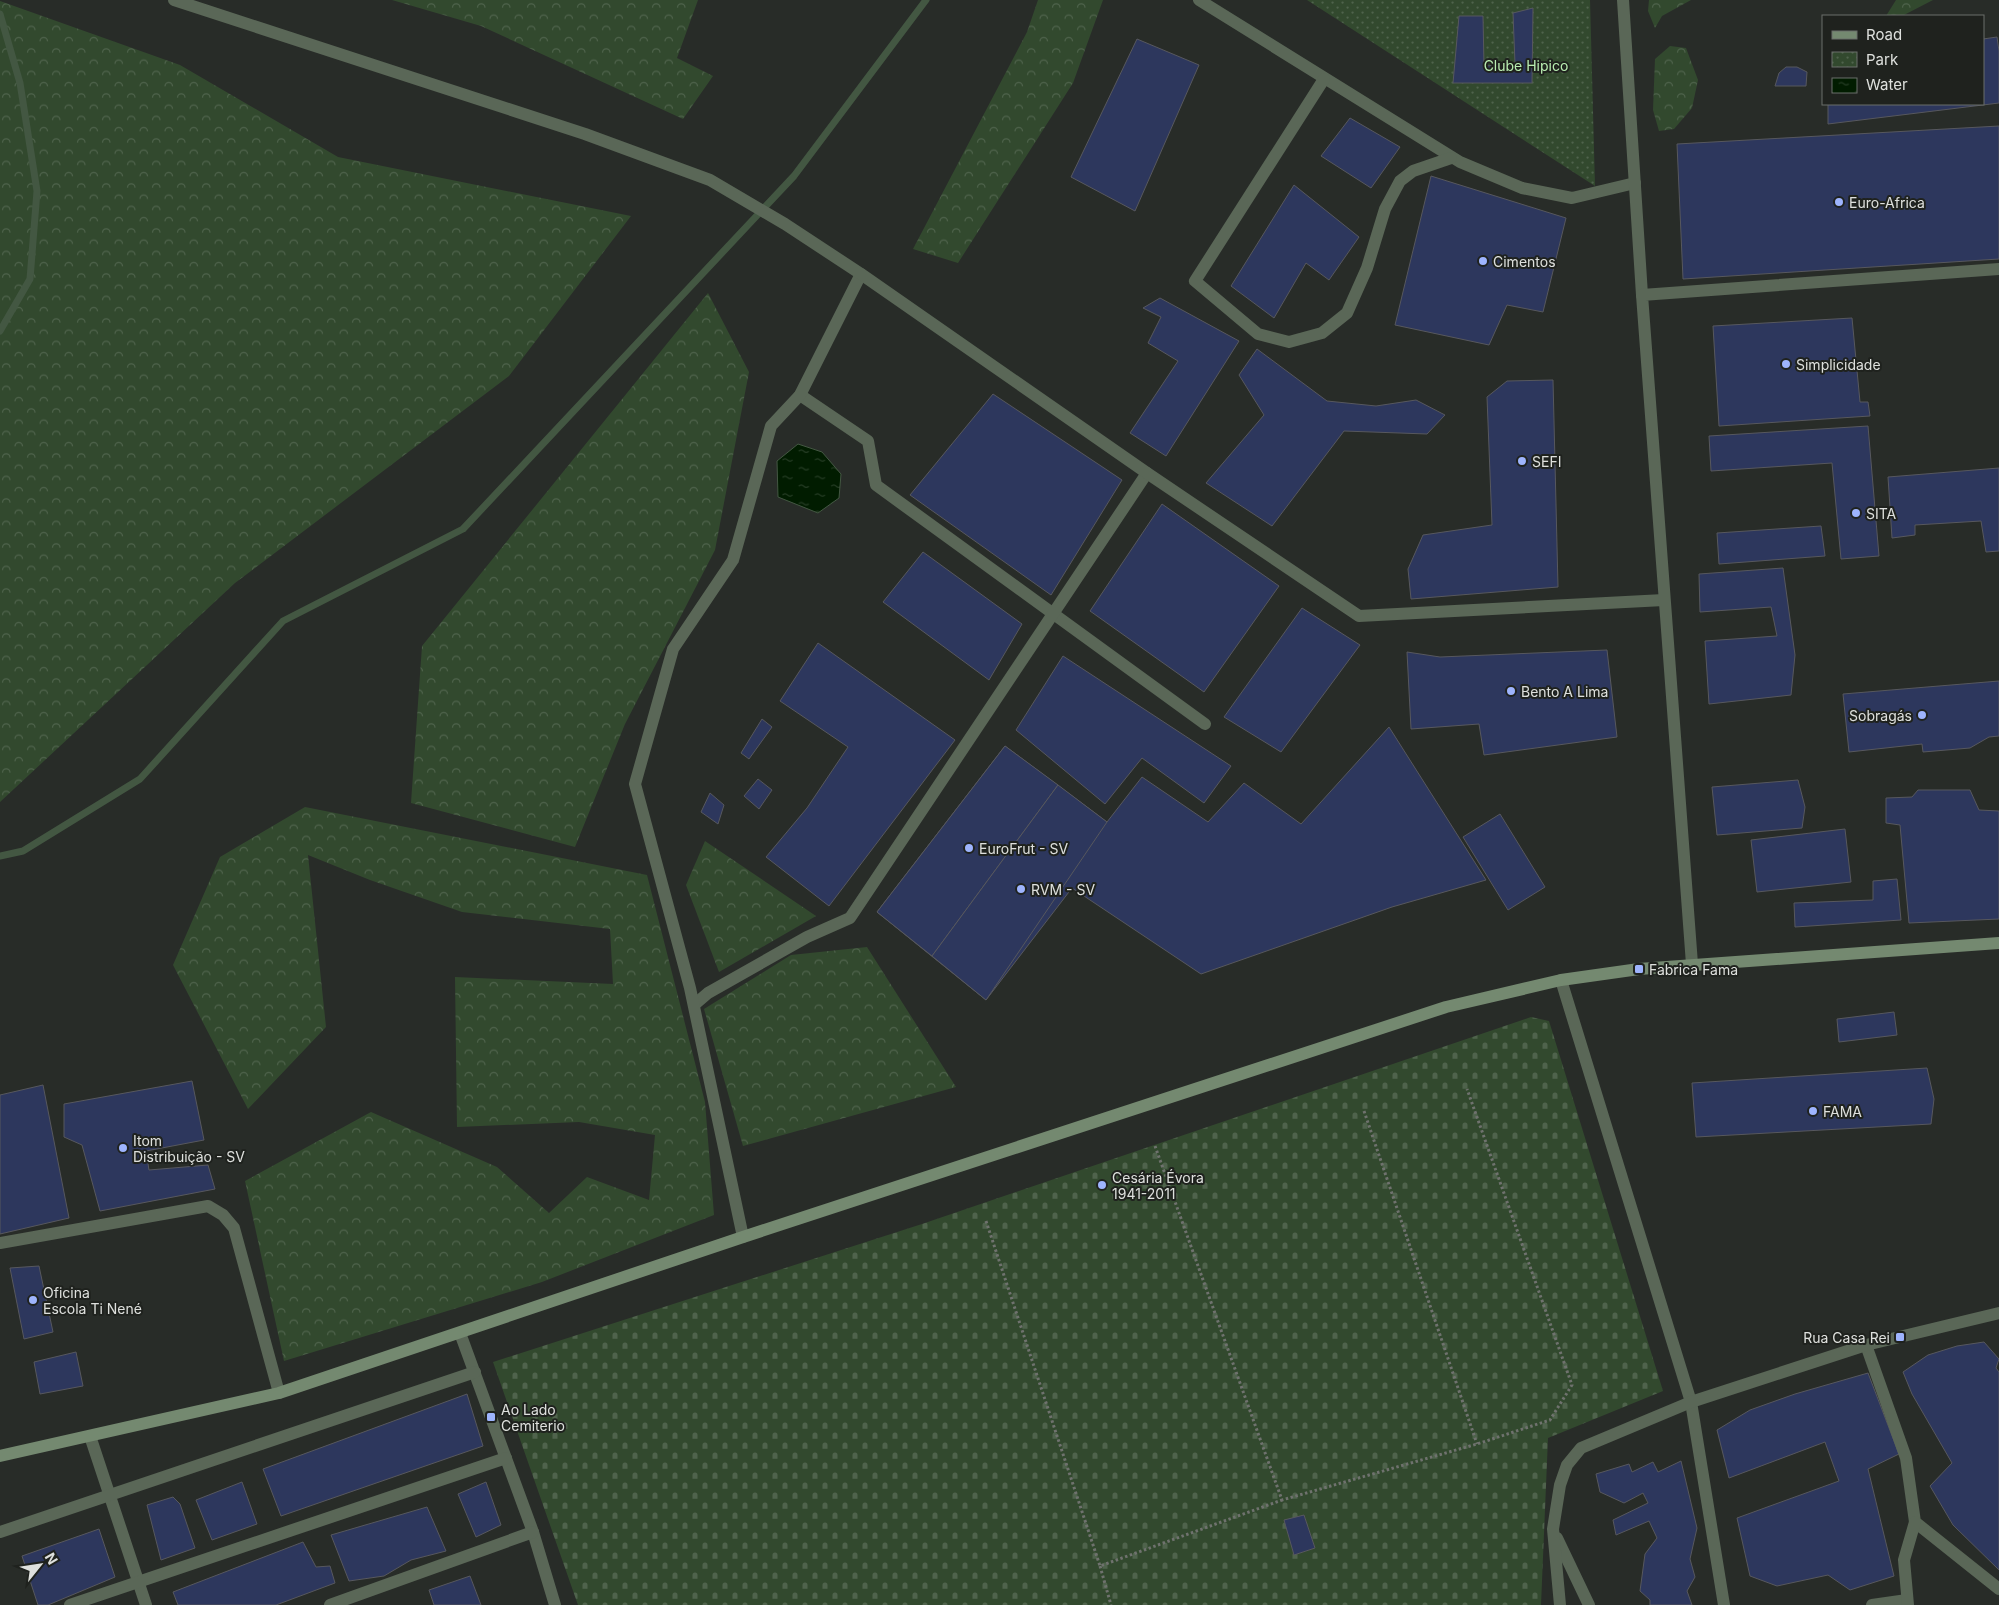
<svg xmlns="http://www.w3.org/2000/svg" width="1999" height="1605" font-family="Inter,sans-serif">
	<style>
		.forest { fill: url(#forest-crowns) }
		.cemetery { fill: url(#cemetery-stones) }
		.park { fill: url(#park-dots) }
		.water { fill: url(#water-ripples); stroke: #435742 }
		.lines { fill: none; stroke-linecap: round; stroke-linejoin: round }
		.stream { stroke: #435742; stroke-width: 7 }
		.building { fill: #2d375d; stroke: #57585e }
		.path { stroke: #6f726e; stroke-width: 3; stroke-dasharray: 2.5 2.5; stroke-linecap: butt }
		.lane { stroke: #5a6757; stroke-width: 12 }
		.street { stroke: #5a6757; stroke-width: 12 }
		.secondary { stroke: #748970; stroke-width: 12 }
		.poi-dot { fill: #9eb4fd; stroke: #1f221e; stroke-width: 2 }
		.labels { text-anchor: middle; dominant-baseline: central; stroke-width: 4; stroke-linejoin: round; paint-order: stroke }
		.park-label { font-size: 14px; fill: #b9edb1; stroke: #1f221e }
		.poi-label { font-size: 14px; fill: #dee0dd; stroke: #1f221e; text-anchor: start }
	</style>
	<defs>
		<pattern id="forest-crowns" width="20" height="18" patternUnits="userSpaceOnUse" patternTransform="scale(1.25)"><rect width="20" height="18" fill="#32492e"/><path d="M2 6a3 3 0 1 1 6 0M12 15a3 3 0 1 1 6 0" fill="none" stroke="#4f634c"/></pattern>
		<pattern id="cemetery-stones" width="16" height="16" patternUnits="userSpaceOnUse" patternTransform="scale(1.25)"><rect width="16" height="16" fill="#32492e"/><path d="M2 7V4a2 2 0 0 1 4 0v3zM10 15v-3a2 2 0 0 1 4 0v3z" fill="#4f634c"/></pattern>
		<pattern id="park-dots" width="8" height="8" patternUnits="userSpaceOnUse" patternTransform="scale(1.25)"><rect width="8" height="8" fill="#32492e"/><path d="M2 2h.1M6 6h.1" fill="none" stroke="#4f634c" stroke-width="1.8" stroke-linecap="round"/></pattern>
		<pattern id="water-ripples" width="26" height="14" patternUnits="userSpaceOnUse" patternTransform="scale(1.25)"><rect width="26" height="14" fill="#011c00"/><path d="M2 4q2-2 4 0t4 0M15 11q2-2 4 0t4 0" fill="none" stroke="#263d25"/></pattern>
	</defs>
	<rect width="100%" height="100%" fill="#282c28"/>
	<g class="forest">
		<path d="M 392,0 L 698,0 L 677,58 L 713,76 L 683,119 L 481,26 Z"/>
		<path d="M 1038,0 L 1103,0 L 1073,83 L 958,263 L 913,249 L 1027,32 Z"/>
		<path d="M 1649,0 L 1691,0 L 1662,16 L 1655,28 L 1648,11 Z"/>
		<path d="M 1896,0 L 1933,0 L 1902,16 L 1886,16 Z"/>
		<path d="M 0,1 L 180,65 L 338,157 L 631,216 L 509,376 L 235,583 L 0,802 Z"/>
		<path d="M 1670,46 L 1686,48 L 1698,80 L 1692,108 L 1674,129 L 1659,131 L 1653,110 L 1655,59 Z"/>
		<path d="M 708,293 L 749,372 L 715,550 L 625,724 L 575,847 L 411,803 L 422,646 Z"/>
		<path d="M 305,807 L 647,875 L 705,1102 L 714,1215 L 542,1282 L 284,1361 L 245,1181 L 371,1112 L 497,1167 L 549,1213 L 587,1177 L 649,1200 L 655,1135 L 579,1122 L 457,1127 L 455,977 L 613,984 L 610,929 L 462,912 L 370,880 L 308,855 L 326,1027 L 248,1109 L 173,965 L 220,857 Z"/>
		<path d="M 705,841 L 816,916 L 719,972 L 686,885 Z"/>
		<path d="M 867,947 L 956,1087 L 743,1146 L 704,1009 L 791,955 Z"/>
	</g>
	<path class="cemetery" d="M 1531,1017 L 1549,1021 L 1663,1391 L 1548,1438 L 1541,1605 L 578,1605 L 493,1362 L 922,1224 Z"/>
	<path class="park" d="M 1307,0 L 1590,0 L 1595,186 Z"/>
	<path class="water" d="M 798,444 L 822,452 L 841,474 L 839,498 L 818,513 L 778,497 L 777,461 Z"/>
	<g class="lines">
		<g class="stream">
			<path d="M 0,14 L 20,83 L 37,191 L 30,279 L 0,331"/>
			<path d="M 0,856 L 23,851 L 140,779 L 283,621 L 463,529 L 794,176 L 926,0"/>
		</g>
	</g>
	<g class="building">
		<path d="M 1533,8 L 1532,83 L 1453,83 L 1459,16 L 1483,16 L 1484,66 L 1515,64 L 1513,13 Z"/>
		<path d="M 1997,37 L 1999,51 L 1999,103 L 1828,124 L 1828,104 L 1983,104 L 1983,39 Z"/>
		<path d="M 1137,39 L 1199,65 L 1135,211 L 1071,177 Z"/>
		<path d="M 1786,67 L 1797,67 L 1807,72 L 1806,86 L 1775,86 L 1779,73 Z"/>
		<path d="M 1350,118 L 1400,147 L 1371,188 L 1321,156 Z"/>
		<path d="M 1999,126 L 1999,259 L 1683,279 L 1677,144 Z"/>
		<path d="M 1431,176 L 1566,218 L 1543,312 L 1507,305 L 1489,345 L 1395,325 Z"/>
		<path d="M 1294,185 L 1359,237 L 1329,280 L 1306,263 L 1274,318 L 1231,286 Z"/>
		<path d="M 1160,298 L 1239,341 L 1166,456 L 1130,433 L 1178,361 L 1148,343 L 1161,317 L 1143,308 Z"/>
		<path d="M 1852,318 L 1860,402 L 1868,402 L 1870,416 L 1719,426 L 1713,326 Z"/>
		<path d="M 1257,349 L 1327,401 L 1376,406 L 1416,400 L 1445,415 L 1427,434 L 1344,431 L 1272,526 L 1206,483 L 1264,415 L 1239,375 Z"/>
		<path d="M 1553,380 L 1558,587 L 1411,599 L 1408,569 L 1423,535 L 1492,525 L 1487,397 L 1507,381 Z"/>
		<path d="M 993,394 L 1122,480 L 1051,595 L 910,495 Z"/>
		<path d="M 1868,426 L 1879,556 L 1841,559 L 1832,463 L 1711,471 L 1709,436 Z"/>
		<path d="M 1999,468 L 1999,551 L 1986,552 L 1981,521 L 1915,525 L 1915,535 L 1892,538 L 1888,477 Z"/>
		<path d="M 1162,504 L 1279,586 L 1204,692 L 1090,611 Z"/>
		<path d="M 1821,526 L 1825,556 L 1719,564 L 1717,533 Z"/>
		<path d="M 923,552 L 1022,624 L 989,680 L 883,602 Z"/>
		<path d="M 1783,568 L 1795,655 L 1791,695 L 1709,704 L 1705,641 L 1777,636 L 1771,607 L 1700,612 L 1699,574 Z"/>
		<path d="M 1302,608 L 1360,645 L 1281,752 L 1224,717 Z"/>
		<path d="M 818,643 L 955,740 L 829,906 L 766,857 L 807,808 L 848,747 L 780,701 Z"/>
		<path d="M 1607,650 L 1617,737 L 1484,755 L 1479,724 L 1411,729 L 1407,652 L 1440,657 Z"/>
		<path d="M 1063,656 L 1231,766 L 1204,803 L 1142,758 L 1105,804 L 1016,730 Z"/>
		<path d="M 1999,681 L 1999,736 L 1989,737 L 1970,748 L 1923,752 L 1922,744 L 1849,752 L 1843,694 Z"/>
		<path d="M 762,719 L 772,727 L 749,759 L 741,753 Z"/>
		<path d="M 1389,727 L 1486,880 L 1392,907 L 1201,974 L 1072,888 L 986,1000 L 877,912 L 1005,746 L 1107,822 L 1142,777 L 1208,822 L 1244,783 L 1301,824 Z"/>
		<path d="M 1005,746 L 1058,785 L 932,956 L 877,912 Z"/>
		<path d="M 758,779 L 772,790 L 759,809 L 744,796 Z"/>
		<path d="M 1798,780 L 1805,807 L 1802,828 L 1717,835 L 1712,787 Z"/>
		<path d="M 1058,785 L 1107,822 L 986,1000 L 932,956 Z"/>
		<path d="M 1918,790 L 1970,790 L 1979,810 L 1999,811 L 1999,919 L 1909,923 L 1900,825 L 1886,823 L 1886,798 L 1912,797 Z"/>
		<path d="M 710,793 L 724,805 L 718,824 L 701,812 Z"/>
		<path d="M 1500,814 L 1545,887 L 1508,910 L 1463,837 Z"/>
		<path d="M 1845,829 L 1851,882 L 1757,892 L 1751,840 Z"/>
		<path d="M 1897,879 L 1901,920 L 1795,927 L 1794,903 L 1873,900 L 1873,881 Z"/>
		<path d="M 1894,1012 L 1897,1035 L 1839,1042 L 1837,1019 Z"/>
		<path d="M 1927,1068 L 1934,1099 L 1931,1124 L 1696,1137 L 1692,1083 Z"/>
		<path d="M 192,1081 L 204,1140 L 146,1151 L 149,1170 L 208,1165 L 215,1189 L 100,1211 L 82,1145 L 64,1137 L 64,1104 Z"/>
		<path d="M 43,1085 L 69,1218 L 0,1234 L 0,1095 Z"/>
		<path d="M 39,1266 L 53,1332 L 24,1339 L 10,1268 Z"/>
		<path d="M 1984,1342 L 1999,1359 L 1996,1368 L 1999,1372 L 1999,1570 L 1953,1525 L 1930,1486 L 1952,1463 L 1912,1394 L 1903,1372 L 1928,1355 L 1957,1346 Z"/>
		<path d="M 76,1352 L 83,1386 L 40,1394 L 34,1362 Z"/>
		<path d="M 1868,1373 L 1899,1454 L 1868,1469 L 1894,1576 L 1850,1590 L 1828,1575 L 1777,1586 L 1750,1576 L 1737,1518 L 1839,1481 L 1825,1442 L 1729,1478 L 1717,1430 L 1750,1410 L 1795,1394 Z"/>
		<path d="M 467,1394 L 483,1446 L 281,1516 L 263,1469 Z"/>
		<path d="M 1681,1461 L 1697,1528 L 1690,1559 L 1695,1577 L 1687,1591 L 1692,1605 L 1650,1605 L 1650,1600 L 1640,1591 L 1645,1554 L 1657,1538 L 1649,1521 L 1616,1535 L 1613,1520 L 1648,1503 L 1643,1493 L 1624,1503 L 1600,1492 L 1596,1474 L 1629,1464 L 1632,1472 L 1653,1462 L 1658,1472 Z"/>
		<path d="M 242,1482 L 257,1524 L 212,1540 L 196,1500 Z"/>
		<path d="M 486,1482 L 501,1525 L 476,1537 L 458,1494 Z"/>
		<path d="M 173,1497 L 180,1504 L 195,1548 L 161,1560 L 147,1505 Z"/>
		<path d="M 427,1507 L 446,1551 L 411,1560 L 384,1576 L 349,1581 L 331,1535 Z"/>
		<path d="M 1304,1515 L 1315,1548 L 1294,1555 L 1284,1520 Z"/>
		<path d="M 99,1529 L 115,1577 L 48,1605 L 38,1605 L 22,1556 Z"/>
		<path d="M 303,1542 L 316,1567 L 330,1566 L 335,1583 L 276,1605 L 178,1605 L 173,1592 Z"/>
		<path d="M 470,1576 L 481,1605 L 434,1605 L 429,1590 Z"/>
	</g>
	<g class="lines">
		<g class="path">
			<path d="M 1364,1111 L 1477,1444"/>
			<path d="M 1155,1146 L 1282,1500 L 1477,1444 L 1550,1420 L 1572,1385 L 1467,1089"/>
			<path d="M 986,1221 L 1100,1566 L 1282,1500"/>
			<path d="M 1100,1566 L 1111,1605"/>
		</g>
		<g class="lane">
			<path d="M 1199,0 L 1460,162 L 1522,188 L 1572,198 L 1635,183"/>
			<path d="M 1324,79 L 1195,281 L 1258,334 L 1289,342 L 1322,333 L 1347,313 L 1367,268 L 1385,209 L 1400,181 L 1413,171 L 1451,158"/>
			<path d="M 800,395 L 868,441 L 876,485 L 1205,724"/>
			<path d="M 694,1005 L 708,993 L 807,937 L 850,918 L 1147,473"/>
			<path d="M 743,1237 L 690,988 L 635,784 L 673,649 L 733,560 L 771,426 L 800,395 L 861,274"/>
		</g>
		<g class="street">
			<path d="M 174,0 L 585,134 L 710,180 L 785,224 L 861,274 L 1147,473 L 1359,616 L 1664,600"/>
			<path d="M 1623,0 L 1642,295"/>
			<path d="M 1692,964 L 1642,295 L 1999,269"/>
			<path d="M 1561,980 L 1691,1402 L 1724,1605"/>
			<path d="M 0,1243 L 208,1206 L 223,1215 L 234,1228 L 279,1393"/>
			<path d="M 460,1333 L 533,1532 L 555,1605"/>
			<path d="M 1866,1345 L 1906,1458 L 1915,1522 L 1999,1589"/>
			<path d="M 90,1436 L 146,1605"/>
			<path d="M 0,1532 L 475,1372"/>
			<path d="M 1557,1538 L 1589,1605"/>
			<path d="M 70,1605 L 506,1458"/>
			<path d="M 330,1605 L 533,1532"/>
			<path d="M 1560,1605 L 1553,1529 L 1560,1485 L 1567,1465 L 1581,1448 L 1691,1402 L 1866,1345 L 1999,1313"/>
			<path d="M 1872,1605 L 1907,1600"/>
			<path d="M 1908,1605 L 1904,1560 L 1915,1522"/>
		</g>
		<path class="secondary" d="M 0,1456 L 279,1393 L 743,1237 L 1446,1007 L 1561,980 L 1639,969 L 1999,943"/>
	</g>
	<g class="poi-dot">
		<circle cx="1839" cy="202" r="5"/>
		<circle cx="1483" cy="261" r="5"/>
		<circle cx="1786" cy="364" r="5"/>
		<circle cx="1522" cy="461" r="5"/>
		<circle cx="1856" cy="513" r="5"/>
		<circle cx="1511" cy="691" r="5"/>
		<circle cx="1922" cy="715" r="5"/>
		<circle cx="969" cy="848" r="5"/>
		<circle cx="1021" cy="889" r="5"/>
		<rect x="1634" y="964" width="10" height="10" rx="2.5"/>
		<circle cx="1813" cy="1111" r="5"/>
		<circle cx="123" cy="1148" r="5"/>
		<circle cx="1102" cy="1185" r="5"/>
		<circle cx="33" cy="1300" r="5"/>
		<rect x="1895" y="1332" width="10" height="10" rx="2.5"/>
		<rect x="486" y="1412" width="10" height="10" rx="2.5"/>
	</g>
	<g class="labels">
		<g class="park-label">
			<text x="1526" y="65">Clube Hipico</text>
		</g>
		<g class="poi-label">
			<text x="1849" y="202">Euro-Africa</text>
			<text x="1493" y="261">Cimentos</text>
			<text x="1796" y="364">Simplicidade</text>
			<text x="1532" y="461">SEFI</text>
			<text x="1866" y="513">SITA</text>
			<text x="1521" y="691">Bento A Lima</text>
			<text x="1912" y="715" text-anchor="end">Sobragás</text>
			<text x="979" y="848">EuroFrut - SV</text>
			<text x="1031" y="889">RVM - SV</text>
			<text x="1649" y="969">Fabrica Fama</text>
			<text x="1823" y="1111">FAMA</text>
			<text x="133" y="1140">Itom<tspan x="133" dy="16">Distribuição - SV</tspan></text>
			<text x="1112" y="1177">Cesária Évora<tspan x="1112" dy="16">1941-2011</tspan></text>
			<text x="43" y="1292">Oficina<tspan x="43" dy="16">Escola Ti Nené</tspan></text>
			<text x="1890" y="1337" text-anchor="end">Rua Casa Rei</text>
			<text x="501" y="1409">Ao Lado<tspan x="501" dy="16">Cemiterio</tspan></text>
		</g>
	</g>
	<rect x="1822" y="15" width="162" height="90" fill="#1f221e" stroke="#6b6e6a"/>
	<rect x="1832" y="31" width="25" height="8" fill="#748970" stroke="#6b6e6a"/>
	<text x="1866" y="40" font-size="15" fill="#dee0dd">Road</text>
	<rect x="1832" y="52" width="25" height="15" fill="url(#park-dots)" stroke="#6b6e6a"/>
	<text x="1866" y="65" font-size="15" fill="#dee0dd">Park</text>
	<rect x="1832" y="78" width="25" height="15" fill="url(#water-ripples)" stroke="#6b6e6a"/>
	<text x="1866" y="90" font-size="15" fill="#dee0dd">Water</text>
	<g transform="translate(40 1565) rotate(60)" stroke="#1f221e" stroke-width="4" paint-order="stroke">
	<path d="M0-4L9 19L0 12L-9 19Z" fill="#dee0dd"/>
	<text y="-8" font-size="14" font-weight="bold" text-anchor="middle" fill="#dee0dd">N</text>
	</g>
</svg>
